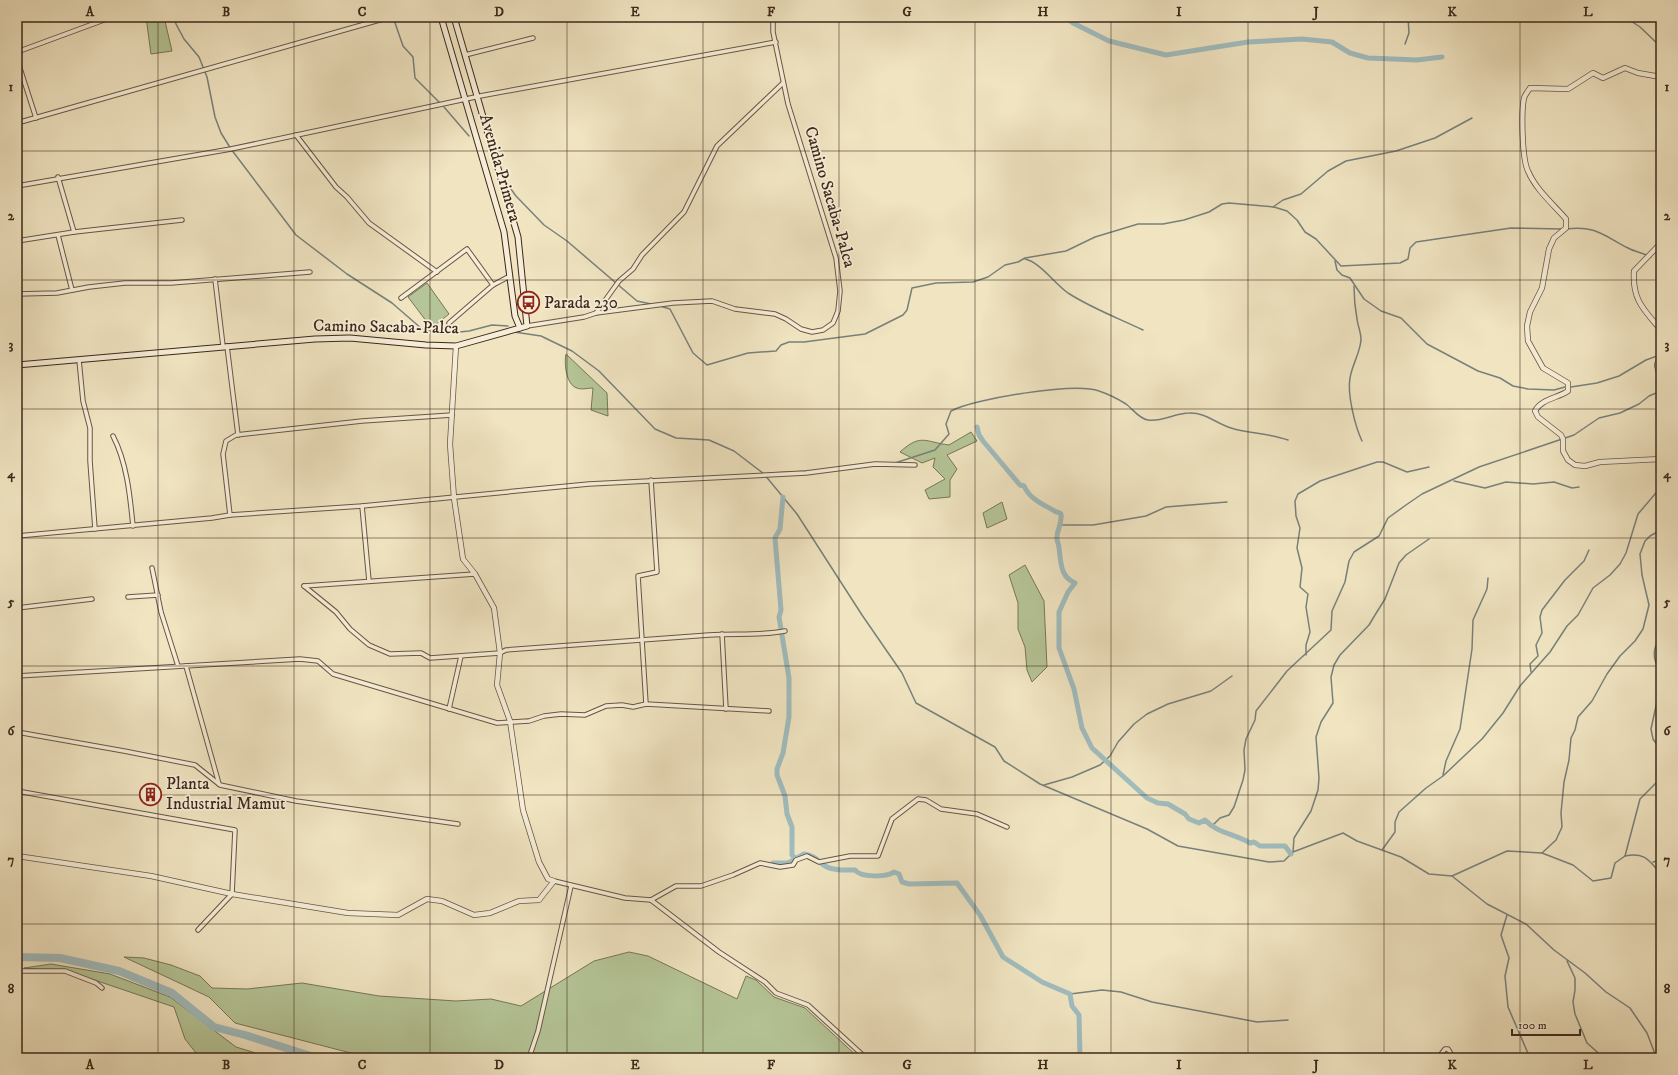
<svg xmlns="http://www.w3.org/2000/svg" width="1678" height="1075" font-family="'IM FELL DW Pica',serif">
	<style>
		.green { fill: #b5c597; stroke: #787658 }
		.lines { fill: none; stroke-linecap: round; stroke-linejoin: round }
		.stream { stroke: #78807c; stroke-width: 1.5 }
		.canal { stroke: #a0bcbe; stroke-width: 5 }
		.river { stroke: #a0bcbe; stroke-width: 8 }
		.minor-casing { stroke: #695644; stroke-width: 5.5 }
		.tertiary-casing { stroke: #695644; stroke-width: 6 }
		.secondary-casing { stroke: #3c271a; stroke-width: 7 }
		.minor { stroke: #f5edd7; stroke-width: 3.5 }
		.tertiary { stroke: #f5edd7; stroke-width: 4.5 }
		.secondary { stroke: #f5edd7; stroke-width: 5 }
		.grid { fill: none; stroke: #3c271a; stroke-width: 1; stroke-opacity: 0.55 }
		.labels { text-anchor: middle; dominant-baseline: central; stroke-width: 3.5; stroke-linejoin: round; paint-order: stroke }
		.street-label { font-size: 17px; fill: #3c271a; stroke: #f5edd7 }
		.poi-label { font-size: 17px; fill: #3c271a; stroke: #f5edd7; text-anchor: start }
		.neatline { fill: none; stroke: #3c271a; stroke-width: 1.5 }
		.grid-label { font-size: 13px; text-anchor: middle; font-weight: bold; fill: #3c271a }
	</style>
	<rect width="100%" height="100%" fill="#f0e4c1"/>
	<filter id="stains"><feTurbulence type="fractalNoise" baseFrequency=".005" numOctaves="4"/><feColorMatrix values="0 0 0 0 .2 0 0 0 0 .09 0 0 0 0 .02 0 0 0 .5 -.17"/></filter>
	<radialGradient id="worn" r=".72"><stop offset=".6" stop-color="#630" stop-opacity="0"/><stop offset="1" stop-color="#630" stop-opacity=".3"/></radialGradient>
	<g class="green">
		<path d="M 146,17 L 164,17 L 172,51 L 151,54 Z"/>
		<path d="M 427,283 L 449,314 L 434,326 L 430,326 L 408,297 Z"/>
		<path d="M 566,354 L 607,393 L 608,416 L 591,410 L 593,388 C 589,388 581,390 577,388 C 566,385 564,363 566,354 Z"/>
		<path d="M 971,432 L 977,441 L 947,455 L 957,469 L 950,480 L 950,497 L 929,499 L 925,490 L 945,479 L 933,467 L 935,458 L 922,463 L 900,452 C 921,433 925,442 949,445 Z"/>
		<path d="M 1002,502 L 1007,519 L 987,528 L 983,513 Z"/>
		<path d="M 1025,565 L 1044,601 L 1047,667 L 1032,682 L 1027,670 L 1025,647 L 1018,629 L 1018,603 L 1009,575 Z"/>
		<path d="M 629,952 L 648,956 L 737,999 L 746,976 L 756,980 L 774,997 L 805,1008 L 859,1058 L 370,1058 L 235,1023 L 209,997 L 124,957 L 144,958 L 171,965 L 200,976 L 212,988 L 247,989 L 302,983 L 379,996 L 456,1001 L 491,999 L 521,1006 L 594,961 Z"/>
		<path d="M 51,964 L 110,974 L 170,997 L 236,1047 L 272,1058 L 200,1058 L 185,1039 L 174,1007 L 71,972 L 24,968 Z"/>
	</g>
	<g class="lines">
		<g class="stream">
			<path d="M 174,17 L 176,24 L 184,39 L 199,57 L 207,77 L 215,117 L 221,133 L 231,149 L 296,235 L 347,274 L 392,303 L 422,329 L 440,334 L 469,331 L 492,325 L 508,326"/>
			<path d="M 393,17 L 403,46 L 413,57 L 415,78 L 440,103"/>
			<path d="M 1625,17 L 1640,27 L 1661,47"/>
			<path d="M 1405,44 L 1409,33 L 1408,17"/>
			<path d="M 444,107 L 469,136"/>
			<path d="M 505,181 L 516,196 L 544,225 L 567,241 L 637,301 L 651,304"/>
			<path d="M 1273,207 L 1283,200 L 1301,194 L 1328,171 L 1346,161 L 1396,151 L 1435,138 L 1472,118"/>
			<path d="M 1566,229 C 1596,225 1604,236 1628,248 C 1635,252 1644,253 1651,257"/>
			<path d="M 1025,259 C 1040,262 1055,284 1068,293 C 1091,308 1118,318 1143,330"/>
			<path d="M 1335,261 L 1337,270 L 1342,275 L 1350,278 L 1364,299 L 1381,311 L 1401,318 L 1427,344 L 1478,371 L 1500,378 L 1513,386 L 1528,389 L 1554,390 L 1565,387"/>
			<path d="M 1354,286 C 1354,297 1355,308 1357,319 C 1358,327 1361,332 1361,340 C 1360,353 1352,365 1350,378 C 1347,394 1355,426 1362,441"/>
			<path d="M 660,306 L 670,309 L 693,353 L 707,365 L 748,353 L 776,351 L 781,345 L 789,342 L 804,342 L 865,334 L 903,315 L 907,310 L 912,288 L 936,283 L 973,282 L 988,277 L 1005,265 L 1018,262 L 1025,258 L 1066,251 L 1095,237 L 1138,224 L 1163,224 L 1184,220 L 1209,212 L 1222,204 L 1229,203 L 1274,207 L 1287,211 L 1297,220 L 1305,232 L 1316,239 L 1341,266 L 1400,263 L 1408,259 L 1410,248 L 1416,242 L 1511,228 L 1563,229"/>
			<path d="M 514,332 L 541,336 L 572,351 L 599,371 L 655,429 L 676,438 L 709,440 L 734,451 L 764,474 L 797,514 L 862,615 L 902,673 L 916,703 L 995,747 L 1004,761 L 1040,784 L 1147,829 L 1178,846 L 1269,862 L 1284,861 L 1293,852 L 1343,833 L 1357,841 L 1401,857 L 1429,874 L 1452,876 L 1507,851 L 1542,853 L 1573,865 L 1593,881 L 1611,878 L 1615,863 L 1625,856 L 1640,799 L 1661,778"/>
			<path d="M 1571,387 L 1597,383 L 1619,376 L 1646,360 L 1657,356"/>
			<path d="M 895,463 L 935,450 L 949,434 L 946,424 L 951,411 C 973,399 1075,382 1099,391 C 1108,394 1118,399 1126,404 C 1133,409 1139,419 1148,420 C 1162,422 1175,413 1189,413 C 1205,412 1217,424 1231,428 C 1250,434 1269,433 1288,440"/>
			<path d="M 770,473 L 810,471"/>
			<path d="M 1454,481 L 1485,488 L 1506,482 L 1533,484 L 1554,482 L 1572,488 L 1579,487"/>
			<path d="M 1061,525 L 1093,525 L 1146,516 L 1166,507 L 1227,502"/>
			<path d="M 1661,633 C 1653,650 1651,657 1661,673"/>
			<path d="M 1306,655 L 1306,645 L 1310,632 L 1306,607 L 1308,594 L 1300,587 L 1302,568 L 1297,548 L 1300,528 L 1296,516 L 1295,501 L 1298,494 L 1320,481 L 1377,462 L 1383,462 L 1407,472 L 1429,467"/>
			<path d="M 1531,672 L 1530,664 L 1538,656 L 1536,645 L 1542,633 L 1540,617 L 1542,610 L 1565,580 L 1584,561 L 1589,550"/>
			<path d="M 1661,683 L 1651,729 L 1653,739 L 1661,750"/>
			<path d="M 1443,775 L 1446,761 L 1460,729 L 1472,649 L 1473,620 L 1487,589 L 1488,578"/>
			<path d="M 1044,785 L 1072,777 L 1100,765 L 1110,756 L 1118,742 L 1134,724 L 1147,714 L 1168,704 L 1211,691 L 1232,676"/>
			<path d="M 1211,827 L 1220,818 L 1229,815 L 1234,807 L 1243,780 L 1245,770 L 1244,750 L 1246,739 L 1255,720 L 1256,711 L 1287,671 L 1331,630 L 1332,611 L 1345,582 L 1349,561 L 1354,552 L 1379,536 L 1388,518 L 1406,505 L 1422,494 L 1479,467 L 1574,435 L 1599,418 L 1620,413 L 1639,404 L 1649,396 L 1661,391"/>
			<path d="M 1382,850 L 1395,832 L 1395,822 L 1399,812 L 1426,788 L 1443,776 L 1482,739 L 1503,713 L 1520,686 L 1550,652 L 1567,626 L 1578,615 L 1593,588 L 1610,575 L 1620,564 L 1626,553 L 1638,514 L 1661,487"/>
			<path d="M 1293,852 L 1294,838 L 1311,811 L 1318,790 L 1319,778 L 1316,737 L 1321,722 L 1333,703 L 1331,677 L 1334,665 L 1340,655 L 1369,625 L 1375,615 L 1385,599 L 1399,563 L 1406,555 L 1429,539"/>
			<path d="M 1542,853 L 1556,840 L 1562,827 L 1561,813 L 1564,782 L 1569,760 L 1571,738 L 1575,730 L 1578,717 L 1592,701 L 1607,674 L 1620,656 L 1635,641 L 1643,629 L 1649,605 L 1642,575 L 1640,554 L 1645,541 L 1650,536 L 1661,530"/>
			<path d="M 1625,856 C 1646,852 1649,861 1661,874"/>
			<path d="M 1653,862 L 1661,860"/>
			<path d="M 1452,876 L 1487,904 L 1526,924 L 1554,950 L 1585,973 L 1606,992 L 1630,1008 L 1647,1033 L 1655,1054 L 1660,1058"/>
			<path d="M 1507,915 L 1501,935 L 1509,958 L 1505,976 L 1508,1007 L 1530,1058"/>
			<path d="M 1567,961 L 1575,978 L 1575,990 L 1573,1002 L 1575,1014 L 1587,1043 L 1604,1058"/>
			<path d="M 1070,994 L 1102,990 L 1121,992 L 1152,1002 L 1257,1022 L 1288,1020"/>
		</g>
		<g class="canal">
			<path d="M 1065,17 L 1073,23 L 1109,41 L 1166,55 L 1248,42 L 1302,39 L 1332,42 L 1350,53 L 1368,58 L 1417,60 L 1442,57"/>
			<path d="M 977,427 L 979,435 L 983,441 L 1020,485 L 1024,486 C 1030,499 1042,504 1053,510 C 1056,513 1058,511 1061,514 C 1062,523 1058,528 1057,536 C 1056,540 1059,544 1059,548 C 1061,562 1060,577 1075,583 L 1068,592 L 1059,612 L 1059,648 L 1074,689 L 1082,728 L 1092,748 L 1147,798 L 1158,803 L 1168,804 L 1185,814 L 1189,819 L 1199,823 L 1205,820 C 1217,833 1235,834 1250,843 L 1254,842 L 1260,846 L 1285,846 L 1291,854"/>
			<path d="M 783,497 L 780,529 L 775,538 L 781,610 L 779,617 L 789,678 L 789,717 L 783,753 L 777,769 L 777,775 L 785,796 L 787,814 L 792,827 L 792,855 L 796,859"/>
			<path d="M 773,863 L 788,863 L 804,854 C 818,856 817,862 827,867 C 835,871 846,870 855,870 C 861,878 887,877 894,872 L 899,874 L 902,882 L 909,884 L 957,883 L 980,915 L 1003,957 L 1042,982 L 1070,994 L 1072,1006 L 1079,1015 L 1080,1058"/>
		</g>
		<path class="river" d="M 17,957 L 60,958 L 119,971 L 172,993 L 214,1027 L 245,1035 L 317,1058"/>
		<defs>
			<g id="minor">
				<path d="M 17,52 L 112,17"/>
				<path d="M 465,55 L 533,38"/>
				<path d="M 17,59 L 36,118"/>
				<path d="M 17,123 L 390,17"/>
				<path d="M 296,135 L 336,187 L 347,197 L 369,223 L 437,272"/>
				<path d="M 58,177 L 74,232"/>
				<path d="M 17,186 L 231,149 L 480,96 L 776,42"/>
				<path d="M 58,235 L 72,290"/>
				<path d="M 17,241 L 74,232 L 182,220"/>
				<path d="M 215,279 L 223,346"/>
				<path d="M 17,294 L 57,293 L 89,287 L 125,283 L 171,283 L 310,272"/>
				<path d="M 401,298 L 467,249 L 493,285"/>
				<path d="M 596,313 L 619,281 L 633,269 L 642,255 L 684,212 L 717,146 L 783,83"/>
				<path d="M 449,323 L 493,285 L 510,276"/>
				<path d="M 527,326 L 584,317 L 596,313 L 673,303 L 712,301 L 735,309 L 775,314 L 786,319 L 801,329 L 812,332 L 823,330 L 833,323 L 838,311 L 840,291 L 836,258 L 788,104 L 773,32 L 773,17"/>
				<path d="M 227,346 L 238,435"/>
				<path d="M 79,360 L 83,401 L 90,428 L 90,461 L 95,529"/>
				<path d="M 113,436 C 127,463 130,496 133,526"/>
				<path d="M 362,506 L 369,581"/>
				<path d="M 230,515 L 223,454 L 226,441 L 236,435 L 362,421 L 452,415"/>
				<path d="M 17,536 L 212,518 L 230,515 L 362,506 L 589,484 L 806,473 L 875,464 L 915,465"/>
				<path d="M 152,568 L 161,612 L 178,666"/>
				<path d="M 304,586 L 336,612 L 350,629 L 369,645 L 390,654 L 421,653 L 430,658 L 500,653 L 506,650 C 573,645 641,640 709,635 C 734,633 760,636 785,631"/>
				<path d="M 304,586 L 475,574"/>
				<path d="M 128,597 L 158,595"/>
				<path d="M 17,608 L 92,599"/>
				<path d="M 722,634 L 726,709"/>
				<path d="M 186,666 L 219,784"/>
				<path d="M 17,676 L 300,659 L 318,661 L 333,674 L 497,723 L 529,721 L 544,716 L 561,714 L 585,715 L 606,706 L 622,705 L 633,707 L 646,704 L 769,711"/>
				<path d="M 646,704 L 638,576 L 657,572 L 651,480"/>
				<path d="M 449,709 L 461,656"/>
				<path d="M 17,732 L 124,751 L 195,765 L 220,785 L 296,801 L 458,824"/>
				<path d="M 17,791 L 235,830 L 232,894 L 198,930"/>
				<path d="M 554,881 L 625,898 L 651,900 L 676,886 L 701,886 L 733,875 L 760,863 L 780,867 L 793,865 L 796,860 L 807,856 L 819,862 L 850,856 L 878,856 L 892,819 L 918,799 L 926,800 L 941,809 L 977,814 L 1007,827"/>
				<path d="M 651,900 L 719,952 L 765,982 L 776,993 L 808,1005 L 866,1058"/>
				<path d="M 17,971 L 65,971 L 96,983 L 102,988"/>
				<path d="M 529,1058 L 538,1031 L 571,886"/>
				<path d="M 1438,1058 L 1445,1049 L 1448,1049 L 1451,1054 L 1450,1058"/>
			</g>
			<g id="tertiary">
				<path d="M 1658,17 L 1661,27"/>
				<path d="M 1661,77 L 1638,73 L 1625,68 L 1603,78 L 1593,73 L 1568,89 L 1530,88 C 1528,91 1525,95 1524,98 C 1521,112 1522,159 1528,171 C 1536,190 1553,204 1566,219 L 1566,228 L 1554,238 L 1549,249 L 1542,288 L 1530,312 L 1527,326 L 1528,341 L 1543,368 L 1568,383 L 1568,391 C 1558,398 1541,399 1535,411 L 1538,417 L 1561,435 L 1563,439 L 1563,451 L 1568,460 L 1575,465 L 1585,466 L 1600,462 L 1661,459"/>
				<path d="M 1661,198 L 1659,216 L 1661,225"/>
				<path d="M 1661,243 L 1634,271 C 1632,300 1644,310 1661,330"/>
				<path d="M 1661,352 L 1657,365 L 1661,382"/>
				<path d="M 17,856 L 151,876 L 232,894 L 348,913 L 398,915 L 427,899 L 442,901 L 474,915 L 490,913 L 519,901 L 539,900 L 554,881 L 548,879 L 539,862 L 523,810 L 510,721 L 497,685 L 500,653 L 494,608 L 475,574 L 463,559 L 454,498 L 450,444 L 456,346"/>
			</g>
			<g id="secondary">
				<path d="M 441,17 L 504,232 L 515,316 L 520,328"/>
				<path d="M 17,365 L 315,339 L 350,338 L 426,345 L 456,346 L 527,326 L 518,237 L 454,17"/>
			</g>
		</defs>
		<use href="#minor" class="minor-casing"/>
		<use href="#tertiary" class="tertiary-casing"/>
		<use href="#secondary" class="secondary-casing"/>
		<use href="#minor" class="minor"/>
		<use href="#tertiary" class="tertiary"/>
		<use href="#secondary" class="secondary"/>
	</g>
	<path class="grid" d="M 158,17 L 158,1058M 294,17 L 294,1058M 430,17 L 430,1058M 567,17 L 567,1058M 703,17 L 703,1058M 839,17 L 839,1058M 975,17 L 975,1058M 1111,17 L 1111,1058M 1248,17 L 1248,1058M 1384,17 L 1384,1058M 1520,17 L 1520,1058M 17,151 L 1661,151M 17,280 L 1661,280M 17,409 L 1661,409M 17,538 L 1661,538M 17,666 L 1661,666M 17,795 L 1661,795M 17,924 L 1661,924"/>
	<defs>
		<symbol id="bus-ring" viewBox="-11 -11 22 22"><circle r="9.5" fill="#f5edd7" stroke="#8f2418" stroke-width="1.5"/><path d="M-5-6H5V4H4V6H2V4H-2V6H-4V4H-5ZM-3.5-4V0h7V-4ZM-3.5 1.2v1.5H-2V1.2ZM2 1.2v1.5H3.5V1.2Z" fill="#8f2418"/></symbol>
		<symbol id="building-ring" viewBox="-11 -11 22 22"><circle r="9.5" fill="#f5edd7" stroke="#8f2418" stroke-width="1.5"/><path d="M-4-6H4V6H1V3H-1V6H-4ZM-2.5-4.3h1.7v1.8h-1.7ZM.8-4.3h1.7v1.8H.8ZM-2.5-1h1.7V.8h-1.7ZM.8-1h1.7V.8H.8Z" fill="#8f2418"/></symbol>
	</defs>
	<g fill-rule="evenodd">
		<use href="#bus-ring" x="516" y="290" width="25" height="25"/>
		<use href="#building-ring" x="138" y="782" width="25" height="25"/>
	</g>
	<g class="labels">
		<g class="street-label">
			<text transform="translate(500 168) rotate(74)">Avenida Primera</text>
			<text transform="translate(830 197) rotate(74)">Camino Sacaba-Palca</text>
			<text transform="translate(386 327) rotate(1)">Camino Sacaba-Palca</text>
		</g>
		<g class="poi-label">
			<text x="544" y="303">Parada 230</text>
			<text x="166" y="784">Planta<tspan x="166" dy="20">Industrial Mamut</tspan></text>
		</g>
	</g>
	<rect width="1678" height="1075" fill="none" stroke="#f0e4c1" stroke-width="44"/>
	<path d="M1512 1029v6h68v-6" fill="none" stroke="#3c271a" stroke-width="2"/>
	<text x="1518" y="1029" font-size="12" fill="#3c271a" stroke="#f5edd7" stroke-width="3" paint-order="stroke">100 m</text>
	<rect x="22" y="22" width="1634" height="1031" class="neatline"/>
	<g class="grid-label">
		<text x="90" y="16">A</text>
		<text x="226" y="16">B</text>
		<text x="362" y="16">C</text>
		<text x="499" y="16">D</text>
		<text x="635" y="16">E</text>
		<text x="771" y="16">F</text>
		<text x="907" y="16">G</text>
		<text x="1043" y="16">H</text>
		<text x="1179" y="16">I</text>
		<text x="1316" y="16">J</text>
		<text x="1452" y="16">K</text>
		<text x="1588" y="16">L</text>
		<text x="11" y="91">1</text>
		<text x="1667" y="91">1</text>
		<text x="11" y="220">2</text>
		<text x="1667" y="220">2</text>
		<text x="11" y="349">3</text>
		<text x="1667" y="349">3</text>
		<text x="11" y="478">4</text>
		<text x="1667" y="478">4</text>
		<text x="11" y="606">5</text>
		<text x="1667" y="606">5</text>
		<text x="11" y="735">6</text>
		<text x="1667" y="735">6</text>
		<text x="11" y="864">7</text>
		<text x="1667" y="864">7</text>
		<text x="11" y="993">8</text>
		<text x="1667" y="993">8</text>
		<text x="90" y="1069">A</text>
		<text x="226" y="1069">B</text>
		<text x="362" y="1069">C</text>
		<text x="499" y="1069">D</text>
		<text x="635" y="1069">E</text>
		<text x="771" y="1069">F</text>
		<text x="907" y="1069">G</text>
		<text x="1043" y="1069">H</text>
		<text x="1179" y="1069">I</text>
		<text x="1316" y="1069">J</text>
		<text x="1452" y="1069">K</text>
		<text x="1588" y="1069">L</text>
	</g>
	<rect width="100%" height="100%" filter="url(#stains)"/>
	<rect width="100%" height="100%" fill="url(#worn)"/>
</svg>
